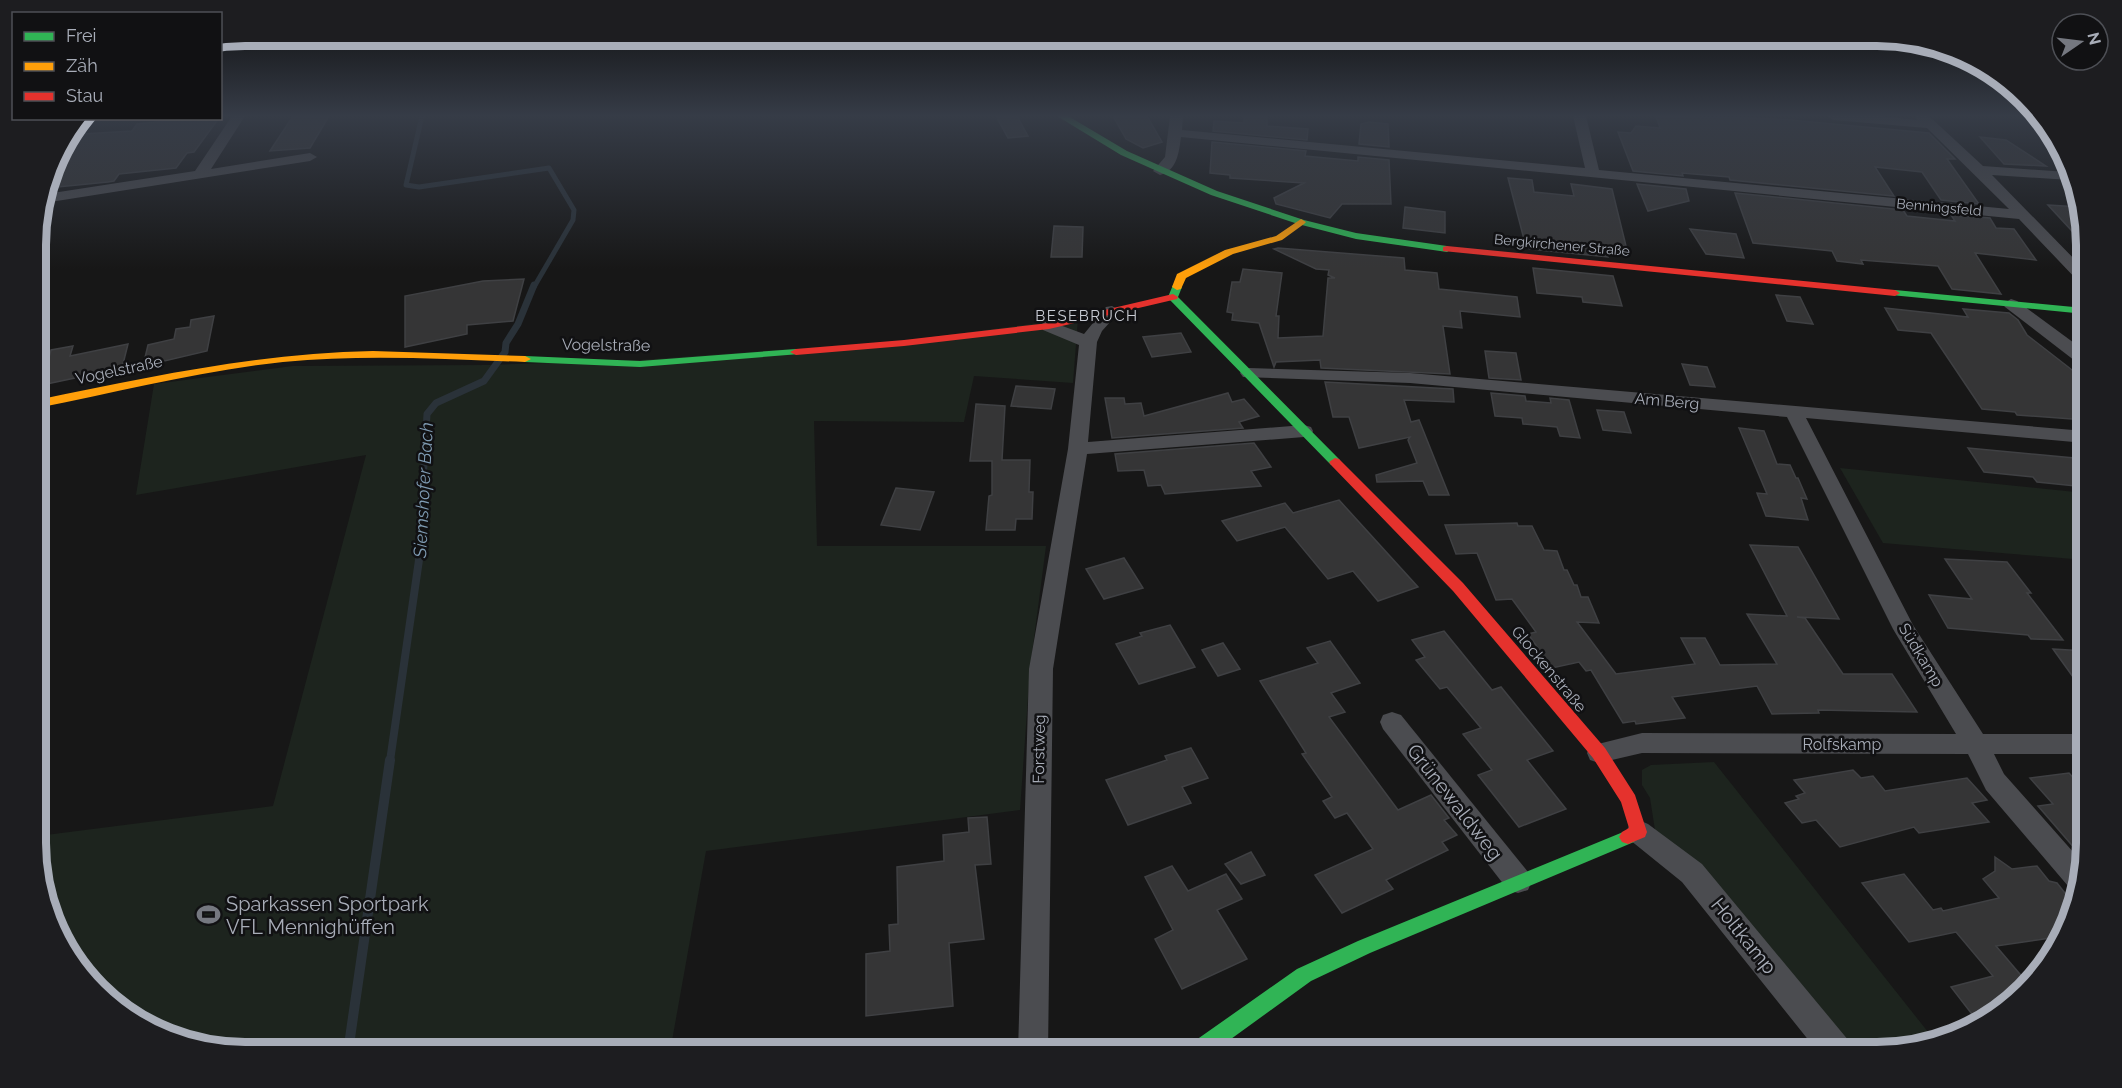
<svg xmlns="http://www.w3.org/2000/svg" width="2122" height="1088" font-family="Raleway,sans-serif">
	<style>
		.green { fill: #1d241e }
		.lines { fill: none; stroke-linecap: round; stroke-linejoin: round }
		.stream-far3 { stroke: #2a3239; stroke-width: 5 }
		.stream-far2 { stroke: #2a3239; stroke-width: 7 }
		.stream-far1 { stroke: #2a3239; stroke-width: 8 }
		.stream { stroke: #2a3239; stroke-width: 10 }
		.building { fill: #353536; stroke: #3f4043; stroke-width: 1.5 }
		.street { fill: #4b4c50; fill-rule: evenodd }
		.fast { fill: #30b455; fill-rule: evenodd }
		.slow { fill: #ff9f0a; fill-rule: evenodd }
		.jam { fill: #e5322d; fill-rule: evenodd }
		.labels { text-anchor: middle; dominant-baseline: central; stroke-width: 5; stroke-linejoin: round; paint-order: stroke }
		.far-street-label { font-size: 14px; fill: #a8adb8; stroke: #111113 }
		.far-neighbourhood-label { font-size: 15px; letter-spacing: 1.5px; fill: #c9ccd4; stroke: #111113 }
		.street-label { font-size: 16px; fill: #a8adb8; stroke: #111113 }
		.water-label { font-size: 18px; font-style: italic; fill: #7f9bb3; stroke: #111113 }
		.near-street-label { font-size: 20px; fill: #a8adb8; stroke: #111113 }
		.near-poi-label { font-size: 20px; fill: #a8adb8; stroke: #111113; text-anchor: start }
		.rim { fill: none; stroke: #a8adb8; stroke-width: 8 }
	</style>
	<rect width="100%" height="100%" fill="#171717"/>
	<g class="green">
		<path d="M 1078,318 L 1073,383 L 974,376 L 964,422 L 814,421 L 817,546 L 1046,546 L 1030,669 L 1020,810 L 706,851 L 670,1052 L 246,1052 L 153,1030 L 72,959 L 38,870 L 38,836 L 273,806 L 366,455 L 136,495 L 154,384 L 293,366 L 488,365 L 640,360 L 901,341 Z"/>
		<path d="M 1840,468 L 2085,493 L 2085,560 L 1883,543 Z"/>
		<path d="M 1714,762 L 1932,1037 L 1890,1052 L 1847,1052 L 1655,830 L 1650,798 L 1642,785 L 1642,770 L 1651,765 Z"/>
	</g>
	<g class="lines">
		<path class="stream-far3" d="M 422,116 L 406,185 L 419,187 L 549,168 L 574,210 L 573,220 L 534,287"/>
		<path class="stream-far2" d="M 422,498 L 427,414 L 436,403 L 484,381 L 505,352 L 506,343 L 518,324 L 534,285"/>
		<path class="stream-far1" d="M 390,761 L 419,560 L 422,497"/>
		<path class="stream" d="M 348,1052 L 390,760"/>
	</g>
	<g class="building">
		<path d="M 293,116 L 329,116 L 310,148 L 270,151 Z"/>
		<path d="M 996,116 L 1017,116 L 1028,136 L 1008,138 Z"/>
		<path d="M 1113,116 L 1147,116 L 1162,142 L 1143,148 L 1126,139 Z"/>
		<path d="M 1244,116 L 1267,116 L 1267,126 L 1308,129 L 1307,140 L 1213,131 L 1214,121 L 1244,123 Z"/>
		<path d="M 1656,116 L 1780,119 L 1929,133 L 1955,159 L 1947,159 L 1979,204 L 1941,200 L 1922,172 L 1875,167 L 1894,196 L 1730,180 L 1729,177 L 1682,173 L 1683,176 L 1633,171 L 1618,132 L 1631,133 L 1636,126 L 1660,128 Z"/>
		<path d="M 195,118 L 219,118 L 194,152 L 187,153 L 176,168 L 119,174 L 114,181 L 108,182 L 48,188 L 53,170 L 82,134 L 132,131 L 137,124 Z"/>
		<path d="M 1369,122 L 1388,124 L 1389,147 L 1359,144 L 1361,124 Z"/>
		<path d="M 1980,137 L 2006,140 L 2046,166 L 2004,164 Z"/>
		<path d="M 1212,142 L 1306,151 L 1305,156 L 1358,161 L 1358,157 L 1389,160 L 1391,204 L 1342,204 L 1330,218 L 1276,204 L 1274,198 L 1304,183 L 1230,178 L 1230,175 L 1210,173 Z"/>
		<path d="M 1508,178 L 1532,180 L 1534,192 L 1574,196 L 1571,184 L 1612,189 L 1628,254 L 1606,251 L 1608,257 L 1530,249 L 1526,247 Z"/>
		<path d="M 1637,184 L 1686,189 L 1689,201 L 1648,211 Z"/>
		<path d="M 1735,193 L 1903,210 L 1907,216 L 1955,221 L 1951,215 L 1990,218 L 1996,228 L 2014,229 L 2036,260 L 1975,253 L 2001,294 L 1952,289 L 1938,266 L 1861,260 L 1863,264 L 1837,261 L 1832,251 L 1753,243 Z"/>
		<path d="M 2048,205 L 2080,207 L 2084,218 L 2084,244 Z"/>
		<path d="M 1405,207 L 1445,212 L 1445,233 L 1403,228 Z"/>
		<path d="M 1054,226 L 1083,227 L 1082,257 L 1051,257 Z"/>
		<path d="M 1690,229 L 1736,234 L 1744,258 L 1706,254 Z"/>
		<path d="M 1278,248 L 1404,258 L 1405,270 L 1437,273 L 1439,289 L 1517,297 L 1520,317 L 1460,311 L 1462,328 L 1443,326 L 1450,374 L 1321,368 L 1320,360 L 1276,362 L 1274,367 L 1259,323 L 1232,320 L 1233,313 L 1227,312 L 1232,282 L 1240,282 L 1243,269 L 1282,273 L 1276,316 L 1279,316 L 1278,338 L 1323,336 L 1328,278 L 1335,278 L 1328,275 L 1329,270 L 1316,269 L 1274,249 Z"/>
		<path d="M 1533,268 L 1613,276 L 1622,306 L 1583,302 L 1582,297 L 1537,293 Z"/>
		<path d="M 524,279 L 513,321 L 467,325 L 467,334 L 405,347 L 405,296 L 483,281 Z"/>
		<path d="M 1776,295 L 1800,297 L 1813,324 L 1787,321 Z"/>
		<path d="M 1885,308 L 1968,317 L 1963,309 L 2009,313 L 2018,320 L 2027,335 L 2085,380 L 2085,420 L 2017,415 L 2015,412 L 1982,409 L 1931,333 L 1898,330 Z"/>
		<path d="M 214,316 L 207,351 L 143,366 L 148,345 L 174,339 L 176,329 L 190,327 L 191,320 Z"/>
		<path d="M 1181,333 L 1191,352 L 1152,357 L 1143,337 Z"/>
		<path d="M 128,344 L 122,368 L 42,385 L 51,350 L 73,346 L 70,356 Z"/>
		<path d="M 1485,351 L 1516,353 L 1521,380 L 1489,378 Z"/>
		<path d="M 1682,364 L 1707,367 L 1715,387 L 1690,385 Z"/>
		<path d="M 1325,382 L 1453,389 L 1454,402 L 1404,400 L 1411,422 L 1419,420 L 1449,495 L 1429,495 L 1423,481 L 1377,482 L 1376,475 L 1417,463 L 1408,440 L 1410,437 L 1359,448 L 1349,417 L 1333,417 Z"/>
		<path d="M 1016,386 L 1055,389 L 1051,409 L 1011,406 Z"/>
		<path d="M 1228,393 L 1232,402 L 1244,399 L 1259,416 L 1239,422 L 1243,428 L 1112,438 L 1105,398 L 1124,398 L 1125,404 L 1141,403 L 1144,416 Z"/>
		<path d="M 1491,393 L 1525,396 L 1526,401 L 1551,403 L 1550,398 L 1569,400 L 1580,438 L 1560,436 L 1557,427 L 1523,424 L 1522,418 L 1495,416 Z"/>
		<path d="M 976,404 L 1005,406 L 1002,460 L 1030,460 L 1029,492 L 1033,492 L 1032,519 L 1016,519 L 1015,530 L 986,530 L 989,496 L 992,495 L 992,461 L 970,461 Z"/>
		<path d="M 1597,410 L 1624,412 L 1631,433 L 1603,430 Z"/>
		<path d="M 1739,428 L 1764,431 L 1777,464 L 1790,465 L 1796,478 L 1798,478 L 1807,499 L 1801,498 L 1808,520 L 1766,516 L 1757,493 L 1767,494 Z"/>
		<path d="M 1254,443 L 1271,467 L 1251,471 L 1261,486 L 1165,494 L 1161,485 L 1148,486 L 1144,470 L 1118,471 L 1115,454 Z"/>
		<path d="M 1968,448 L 2085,459 L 2085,487 L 2037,482 L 2033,477 L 1984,472 Z"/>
		<path d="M 896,488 L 934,492 L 920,530 L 881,525 Z"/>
		<path d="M 1339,500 L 1418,587 L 1378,601 L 1353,571 L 1328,579 L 1285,527 L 1237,541 L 1222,521 L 1285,503 L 1293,513 Z"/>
		<path d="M 1517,523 L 1518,526 L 1532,526 L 1544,550 L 1557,551 L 1564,570 L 1567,570 L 1574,585 L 1577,585 L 1581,597 L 1588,597 L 1599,623 L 1577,622 L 1616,674 L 1695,664 L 1681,638 L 1705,638 L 1720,665 L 1777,664 L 1747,614 L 1787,616 L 1750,545 L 1798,547 L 1839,619 L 1797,617 L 1805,618 L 1843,674 L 1892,674 L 1917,712 L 1818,710 L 1819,713 L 1772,714 L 1757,686 L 1672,697 L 1685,718 L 1636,724 L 1635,721 L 1623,723 L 1591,670 L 1586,671 L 1579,662 L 1552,668 L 1528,634 L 1536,632 L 1512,599 L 1496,600 L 1477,553 L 1456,554 L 1445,525 Z"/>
		<path d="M 1124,558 L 1143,588 L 1104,599 L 1086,569 Z"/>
		<path d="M 1945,559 L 2007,562 L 2031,593 L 2027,593 L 2063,640 L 2031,639 L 2028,635 L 1948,628 L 1929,595 L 1972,599 Z"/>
		<path d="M 1170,625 L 1195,667 L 1139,684 L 1116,644 L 1142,636 L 1140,633 Z"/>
		<path d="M 1444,631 L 1492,690 L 1501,687 L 1553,751 L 1527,760 L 1566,809 L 1519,827 L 1478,775 L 1492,770 L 1463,734 L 1481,728 L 1447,687 L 1440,689 L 1416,660 L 1425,657 L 1412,640 Z"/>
		<path d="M 1330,641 L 1360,683 L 1331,693 L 1345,712 L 1329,717 L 1398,810 L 1431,795 L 1449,818 L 1444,820 L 1457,835 L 1442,842 L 1448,850 L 1386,880 L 1393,889 L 1342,913 L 1315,875 L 1373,849 L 1347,813 L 1335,818 L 1323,801 L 1332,797 L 1302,754 L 1306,753 L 1260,681 L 1318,663 L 1307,648 Z"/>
		<path d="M 1223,643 L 1240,669 L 1218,676 L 1202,650 Z"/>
		<path d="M 2053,649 L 2085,651 L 2086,695 Z"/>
		<path d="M 1191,748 L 1208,778 L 1182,787 L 1191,803 L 1128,825 L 1106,780 L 1167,760 L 1165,756 Z"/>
		<path d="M 1853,770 L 1861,778 L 1873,776 L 1885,791 L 1967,778 L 1987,800 L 1972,803 L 1989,822 L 1919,833 L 1914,827 L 1840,847 L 1816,820 L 1802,823 L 1785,803 L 1799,799 L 1796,796 L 1805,793 L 1794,780 Z"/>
		<path d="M 2069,773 L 2086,792 L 2086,843 L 2083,858 L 2038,806 L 2053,804 L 2030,778 Z"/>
		<path d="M 987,817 L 991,864 L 975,865 L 984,939 L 949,943 L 953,1006 L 866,1016 L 866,954 L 890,951 L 889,925 L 898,924 L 897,867 L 944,861 L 943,835 L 969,832 L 968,818 Z"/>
		<path d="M 1251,852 L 1265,875 L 1241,884 L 1225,864 Z"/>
		<path d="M 1995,857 L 2012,869 L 2037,866 L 2049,881 L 2057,883 L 2072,902 L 2064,936 L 1996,946 L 2025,980 L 1993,1017 L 1978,1022 L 1951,987 L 1993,976 L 1956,932 L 1909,942 L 1862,883 L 1904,874 L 1933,910 L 1941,908 L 1943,911 L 1999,898 L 1983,879 L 1995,871 Z"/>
		<path d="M 1172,866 L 1188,891 L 1226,874 L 1242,899 L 1217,910 L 1247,959 L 1182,989 L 1155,939 L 1173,930 L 1145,877 Z"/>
	</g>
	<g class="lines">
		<g class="street">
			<path d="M 232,116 L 245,116 L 211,169 L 310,153 L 317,157 L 310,161 L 44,203 L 46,194 L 195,171 Z"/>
			<path d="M 1170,116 L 1183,116 L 1182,130 L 1585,168 L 1573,116 L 1586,116 L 1599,170 L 2009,209 L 1927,128 L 1833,120 L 1827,116 L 1881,116 L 1917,120 L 1915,116 L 1929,116 L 1983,166 L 2067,172 L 2070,180 L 1992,175 L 2084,269 L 2084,283 L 2078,281 L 2019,219 L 1181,137 C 1179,152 1177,171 1160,175 L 1153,171 L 1165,157 Z"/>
			<path d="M 2011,299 L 2017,301 L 2085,351 L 2085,365 L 2079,364 L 2005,307 L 2003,304 Z"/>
			<path d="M 1112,306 L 1120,311 L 1102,331 L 1097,342 L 1088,442 L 1304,425 L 1311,427 L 1313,431 L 1311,435 L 1304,437 L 1087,454 L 1053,669 L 1048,1052 L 1018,1052 L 1029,669 L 1068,449 L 1079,345 L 1043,330 L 1041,326 L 1043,322 L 1049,321 L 1084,334 L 1106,307 Z"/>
			<path d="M 1249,368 L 1410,373 L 2085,431 L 2085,443 L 1806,418 L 1913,625 L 1983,734 L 2086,734 L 2086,754 L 1994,754 L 2004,774 L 2082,862 L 2075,888 L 2068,886 L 1986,790 L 1968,754 L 1642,753 L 1599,763 L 1590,760 L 1587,753 L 1590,746 L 1642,733 L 1956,734 L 1893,629 L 1787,417 L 1410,383 L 1243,377 L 1240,373 L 1243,369 Z"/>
			<path d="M 1392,712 L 1401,715 L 1528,872 L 1532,881 L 1528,890 L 1518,893 L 1508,890 L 1383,729 L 1380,722 L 1383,715 Z"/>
			<path d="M 1639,820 L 1648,824 L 1702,864 L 1849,1041 L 1853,1052 L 1818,1052 L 1682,882 L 1630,840 L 1626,832 L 1630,824 Z"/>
		</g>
		<g class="fast">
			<path d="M 1057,116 L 1068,116 L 1127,151 L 1217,191 L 1304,220 L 1356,233 L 1447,246 L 1452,249 L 1447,252 L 1356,239 L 1298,224 L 1211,195 L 1121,155 Z"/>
			<path d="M 1177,284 L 1182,287 L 1178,297 L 1339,459 L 1341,462 L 1339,465 L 1331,465 L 1169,299 L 1168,297 L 1173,285 Z"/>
			<path d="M 1895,290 L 2084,308 L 2085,314 L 1891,295 L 1891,291 Z"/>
			<path d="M 796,349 L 802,352 L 800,354 L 640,367 L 525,362 L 519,359 L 525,356 L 640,361 Z"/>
			<path d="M 1628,830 L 1634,832 L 1637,837 L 1634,842 L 1370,953 L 1311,981 L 1213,1052 L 1186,1052 L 1189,1045 L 1297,969 L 1358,941 Z"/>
		</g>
		<g class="slow">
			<path d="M 1301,219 L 1306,222 L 1304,224 L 1282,240 L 1233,254 L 1186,278 L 1181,289 L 1177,290 L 1172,287 L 1177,274 L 1225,250 L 1276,236 Z"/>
			<path d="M 373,351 L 525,356 L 531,359 L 525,362 C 445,359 364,354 283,362 C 200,371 119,392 37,408 L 37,400 C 148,377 259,353 373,351 Z"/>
		</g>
		<g class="jam">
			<path d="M 1447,246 L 1895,290 L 1900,293 L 1895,296 L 1443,251 L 1443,247 Z"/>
			<path d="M 1173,294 L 1178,297 L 1177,299 L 1049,329 L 904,346 L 796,355 L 790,352 L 796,349 L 904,340 L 1049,323 Z"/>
			<path d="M 1335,458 L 1339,459 L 1463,583 L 1605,748 L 1635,795 L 1647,832 L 1645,837 L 1628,844 L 1622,842 L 1619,837 L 1622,832 L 1629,828 L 1621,802 L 1593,758 L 1453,591 L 1331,465 L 1329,462 Z"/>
		</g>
	</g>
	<linearGradient id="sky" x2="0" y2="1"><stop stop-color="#0d0d0d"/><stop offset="0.43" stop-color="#363c47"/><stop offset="1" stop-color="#363c47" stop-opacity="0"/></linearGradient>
	<rect width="2122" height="269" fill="url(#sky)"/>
	<defs>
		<symbol id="stadium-bare" viewBox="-9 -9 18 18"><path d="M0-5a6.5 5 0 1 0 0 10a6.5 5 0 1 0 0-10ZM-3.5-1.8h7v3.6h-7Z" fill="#757880" stroke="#111113" stroke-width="2.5" paint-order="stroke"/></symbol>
	</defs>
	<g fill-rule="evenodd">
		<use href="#stadium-bare" x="192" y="898" width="33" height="33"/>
	</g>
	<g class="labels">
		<g class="far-street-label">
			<text transform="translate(1939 207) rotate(5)">Benningsfeld</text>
			<text transform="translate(1562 245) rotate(5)">Bergkirchener Straße</text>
		</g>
		<g class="far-neighbourhood-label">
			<text x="1087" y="316">BESEBRUCH</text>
		</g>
		<g class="street-label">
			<text transform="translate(606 345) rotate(1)">Vogelstraße</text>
			<text transform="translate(119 370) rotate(-12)">Vogelstraße</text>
			<text transform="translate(1667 401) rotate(5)">Am Berg</text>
			<text transform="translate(1921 655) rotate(59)">Südkamp</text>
			<text transform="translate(1549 669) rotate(50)">Glockenstraße</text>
			<text x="1842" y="744">Rolfskamp</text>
			<text transform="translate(1039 749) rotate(-89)">Forstweg</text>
		</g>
		<g class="water-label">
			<text transform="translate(423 490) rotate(-87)">Siemshofer Bach</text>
		</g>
		<g class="near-street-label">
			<text transform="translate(1455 802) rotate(52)">Grünewaldweg</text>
			<text transform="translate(1744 936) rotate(51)">Holtkamp</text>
		</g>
		<g class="near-poi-label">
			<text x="226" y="904">Sparkassen Sportpark<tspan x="226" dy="23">VFL Mennighüffen</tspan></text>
		</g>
	</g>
	<path d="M0 0H2122V1088H0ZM245 46H1877A199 199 0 0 1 2076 245V843A199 199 0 0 1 1877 1042H245A199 199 0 0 1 46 843V245A199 199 0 0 1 245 46Z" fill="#1d1d20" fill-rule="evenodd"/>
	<path class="rim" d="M245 46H1877A199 199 0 0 1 2076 245V843A199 199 0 0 1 1877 1042H245A199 199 0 0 1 46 843V245A199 199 0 0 1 245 46Z"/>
	<rect x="12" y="12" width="210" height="108" fill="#111113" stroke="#4d4f55" stroke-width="1.5"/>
	<rect x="24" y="32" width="30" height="9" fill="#30b455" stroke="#4d4f55" stroke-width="1.5"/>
	<text x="66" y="42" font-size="18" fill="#a8adb8">Frei</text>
	<rect x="24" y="62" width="30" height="9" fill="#ff9f0a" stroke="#4d4f55" stroke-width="1.5"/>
	<text x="66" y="72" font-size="18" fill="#a8adb8">Zäh</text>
	<rect x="24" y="92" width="30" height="9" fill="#e5322d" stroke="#4d4f55" stroke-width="1.5"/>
	<text x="66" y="102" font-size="18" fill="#a8adb8">Stau</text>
	<g transform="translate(2080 42) rotate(76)"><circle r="28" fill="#111113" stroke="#4d4f55" stroke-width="1.5"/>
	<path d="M0-4.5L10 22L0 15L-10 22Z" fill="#757880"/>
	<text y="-9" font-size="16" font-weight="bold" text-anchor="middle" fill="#a8adb8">N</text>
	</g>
</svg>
